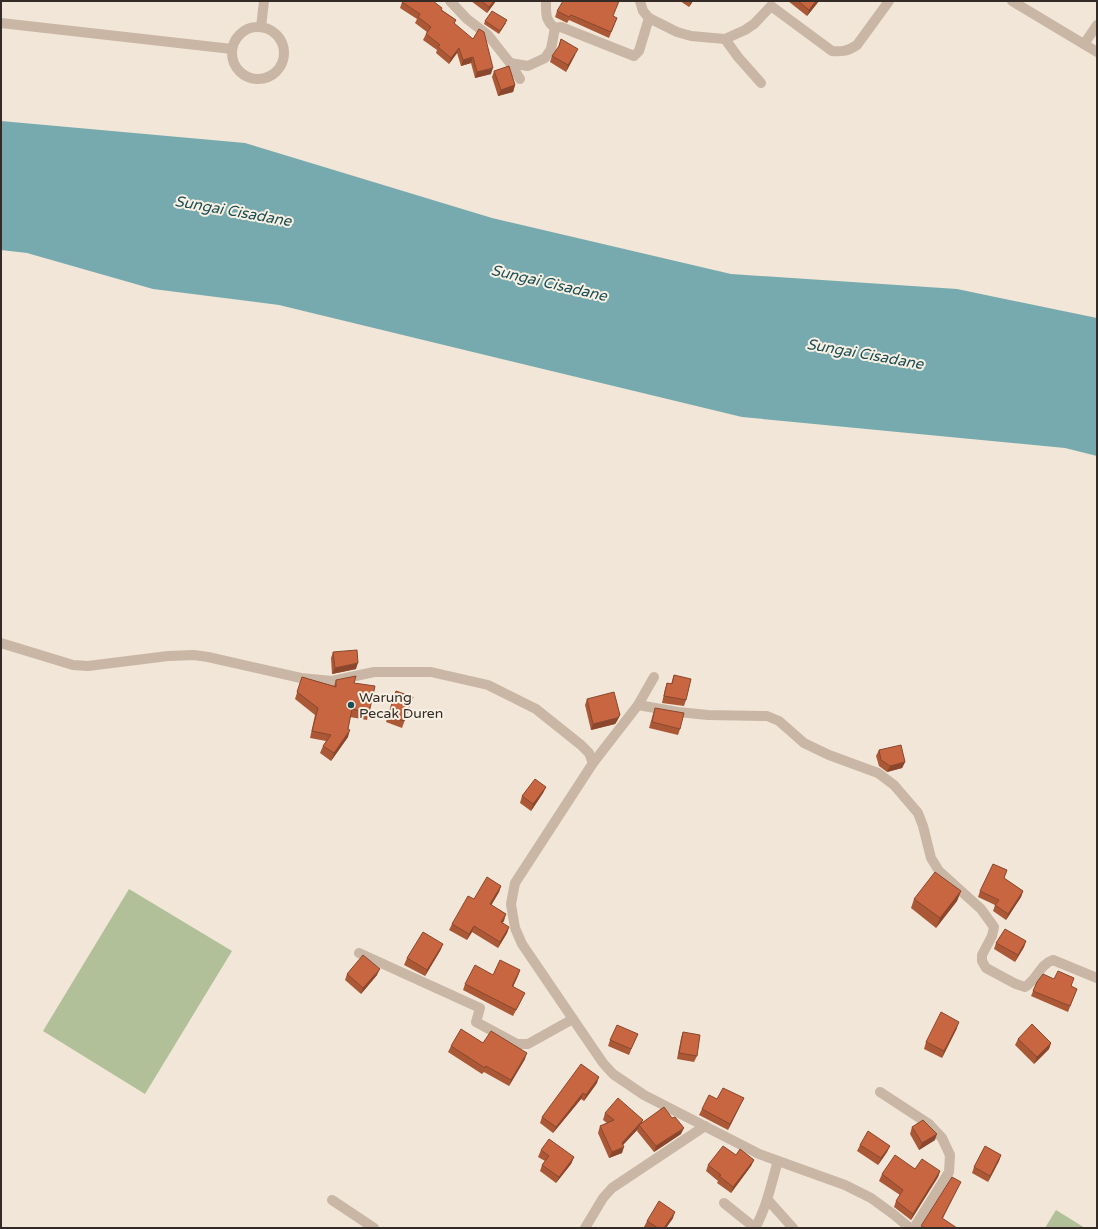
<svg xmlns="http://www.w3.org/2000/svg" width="1098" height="1229" font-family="'Varela Round',sans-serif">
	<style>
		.green { fill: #b1c098 }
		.water { fill: #77aaae }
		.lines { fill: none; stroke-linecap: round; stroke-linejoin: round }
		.minor { stroke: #c9b6a4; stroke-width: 10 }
		.wall { fill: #ab5837 }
		.shaded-wall { fill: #8b472d }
		.building { fill: #c76640; stroke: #8b472d }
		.poi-dot { fill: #1b4f55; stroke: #f9f0e4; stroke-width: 1.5 }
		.labels { text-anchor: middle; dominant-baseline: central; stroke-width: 4; stroke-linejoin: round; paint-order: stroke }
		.poi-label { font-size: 14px; fill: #342b26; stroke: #f9f0e4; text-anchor: start }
		.water-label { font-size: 15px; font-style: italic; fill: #1b4f55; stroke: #f9f0e4 }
	</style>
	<rect width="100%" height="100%" fill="#f1e6d8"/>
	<g class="green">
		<path d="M 129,889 L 232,951 L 145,1094 L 43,1031 Z"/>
		<path d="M 1056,1210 L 1085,1228 L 1045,1228 Z"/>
	</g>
	<path class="water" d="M 1,121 L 245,143 L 492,218 L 731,274 L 957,289 L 1097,318 L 1097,456 L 1065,448 L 742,417 L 279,305 L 153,289 L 27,253 L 1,250 Z"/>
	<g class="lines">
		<g class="minor">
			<path d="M 450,1 L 467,19 L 488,35 L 510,63 L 520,79"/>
			<path d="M 546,1 C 546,14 545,20 555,28"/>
			<path d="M 640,1 L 643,11 L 649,18 L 677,32 L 691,36 L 725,39 L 745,30 L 754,24 L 771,6 L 832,51 C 842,52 848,51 857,45 L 889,1"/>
			<path d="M 1012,1 L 1097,52"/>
			<path d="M 1,23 L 232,49"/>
			<path d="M 261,27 L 264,1"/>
			<circle cx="258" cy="53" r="26"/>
			<path d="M 725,39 L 738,57 L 761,83"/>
			<path d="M 1084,44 L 1097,25"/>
			<path d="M 510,63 L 528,66 L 545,58 L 551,49 L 555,28 L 561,27 L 634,56 L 639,51 L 649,18"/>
			<path d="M 1,643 L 73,665 L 88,666 L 168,656 L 194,655 L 208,657 L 301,678 L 332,681 L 374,672 L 431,672 L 488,685 L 536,709 L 581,745 L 589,753 L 593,763"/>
			<path d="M 654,677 L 638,705 L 593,763 L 515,883 L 511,904 L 515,928 L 522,944 L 573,1019 L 603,1063 L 613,1074 L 644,1095 L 759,1154 L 845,1185 L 871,1198 L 893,1214 L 910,1228"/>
			<path d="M 638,705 L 678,712 L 708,715 L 767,716 L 779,721 L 804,743 L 829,755 L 878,773 L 894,785 L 918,813 L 923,826 L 931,858 L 939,871 L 981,909 L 994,927 L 992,936 L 982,955 L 982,961 L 986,968 L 1016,984 L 1025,987 C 1038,979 1039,965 1053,960 L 1097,978"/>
			<path d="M 359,953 L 480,1008 L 476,1022 L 517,1044 L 528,1044 L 573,1019"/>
			<path d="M 880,1092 L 929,1124 L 942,1138 L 950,1155 L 949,1172 L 914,1228"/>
			<path d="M 332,1200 L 374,1228"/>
			<path d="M 768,1200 L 793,1228"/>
			<path d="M 724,1203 L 755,1228"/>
			<path d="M 585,1228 L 603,1198 L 612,1188 L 705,1126"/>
			<path d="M 755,1228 C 767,1207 771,1184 778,1161"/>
		</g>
	</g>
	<g class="wall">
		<path d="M 471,1 L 496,1 L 487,13 Z"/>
		<path d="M 680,1 L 693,1 L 689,7 Z"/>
		<path d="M 788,1 L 819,1 L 807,16 Z"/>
		<path d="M 402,2 L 442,10 L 456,20 L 454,24 L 491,74 L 475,78 L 471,63 L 461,66 L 457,53 L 449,64 L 436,53 L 437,50 L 423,40 L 427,32 L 415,23 L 417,19 L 400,8 Z"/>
		<path d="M 557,11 L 613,16 L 617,18 L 609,38 L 569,20 L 567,23 L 555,17 Z"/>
		<path d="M 485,21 L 506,23 L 499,34 L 484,24 Z"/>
		<path d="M 561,39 L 575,55 L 566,72 L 550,62 L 552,56 L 558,48 Z"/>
		<path d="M 494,71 L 515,85 L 513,92 L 498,96 L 492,77 Z"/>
		<path d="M 333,652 L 356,669 L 332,674 L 331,658 Z"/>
		<path d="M 674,675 L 686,700 L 684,706 L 662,703 L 665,689 L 667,683 L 671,684 Z"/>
		<path d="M 302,677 L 334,686 L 336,680 L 354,683 L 369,713 L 367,720 L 350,717 L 348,729 L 348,737 L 331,761 L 320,753 L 323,746 L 326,741 L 310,738 L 315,715 L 295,699 Z"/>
		<path d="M 396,691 L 413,697 L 402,728 L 386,722 Z"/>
		<path d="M 587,699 L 620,715 L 617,721 L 615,724 L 591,730 L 585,705 Z"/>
		<path d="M 655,708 L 680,729 L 678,735 L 649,728 L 653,714 Z"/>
		<path d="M 879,750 L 905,762 L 902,768 L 887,772 L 879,766 L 876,756 Z"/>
		<path d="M 546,787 L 543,793 L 531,811 L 520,803 L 522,796 Z"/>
		<path d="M 1004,878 L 1023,891 L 1021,897 L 1006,920 L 993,911 L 995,905 L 978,897 L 980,891 Z"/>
		<path d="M 501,886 L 499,892 L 491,905 L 506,914 L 502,923 L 509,927 L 507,933 L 498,948 L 472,932 L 467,940 L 449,930 L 452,924 L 474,899 Z"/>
		<path d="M 961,891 L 957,901 L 936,928 L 911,908 L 914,899 Z"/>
		<path d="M 1026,941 L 1024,947 L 1015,962 L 994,949 L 996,943 Z"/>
		<path d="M 443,944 L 440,951 L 425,976 L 404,965 L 407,958 Z"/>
		<path d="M 520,970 L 513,987 L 522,999 L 513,1016 L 463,990 L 465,984 L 493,975 Z"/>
		<path d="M 347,974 L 377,975 L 361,994 L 345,980 Z"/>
		<path d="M 1037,982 L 1071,986 L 1077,989 L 1068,1012 L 1031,996 Z"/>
		<path d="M 957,1028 L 942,1058 L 924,1049 L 926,1042 Z"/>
		<path d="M 683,1032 L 697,1056 L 694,1062 L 677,1059 L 681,1038 Z"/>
		<path d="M 1018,1039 L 1051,1043 L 1049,1049 L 1034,1064 L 1015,1045 Z"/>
		<path d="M 610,1040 L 635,1040 L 629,1055 L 608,1046 Z"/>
		<path d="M 483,1043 L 525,1059 L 509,1086 L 484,1072 L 482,1074 L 448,1052 L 451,1046 Z"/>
		<path d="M 597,1083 L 584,1101 L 581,1099 L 553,1133 L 540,1123 L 542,1117 Z"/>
		<path d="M 744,1098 L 728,1130 L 699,1115 L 702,1109 Z"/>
		<path d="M 605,1113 L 643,1120 L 641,1124 L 681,1134 L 654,1152 L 637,1131 L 638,1129 L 623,1145 L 622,1153 L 609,1158 L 598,1133 L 600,1126 L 607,1123 L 603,1120 Z"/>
		<path d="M 912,1127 L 935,1140 L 919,1150 L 910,1134 Z"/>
		<path d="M 860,1145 L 890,1146 L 887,1152 L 878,1165 L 857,1151 Z"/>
		<path d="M 541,1150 L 574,1157 L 571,1164 L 556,1183 L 540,1171 L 542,1165 L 545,1161 L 538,1157 Z"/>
		<path d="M 1001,1155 L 999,1161 L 988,1182 L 972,1173 L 974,1167 Z"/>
		<path d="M 754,1160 L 751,1166 L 731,1193 L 717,1183 L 718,1181 L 706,1171 L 708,1165 Z"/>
		<path d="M 915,1169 L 940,1171 L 938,1177 L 911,1220 L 894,1207 L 896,1201 L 900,1195 L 879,1181 L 882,1174 Z"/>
		<path d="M 673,1218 L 666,1228 L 646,1228 L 644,1227 L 647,1221 Z"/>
	</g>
	<g class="shaded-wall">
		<path d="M 494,1 L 496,1 L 487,13 L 489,7 Z"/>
		<path d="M 691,1 L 693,1 L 689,7 Z"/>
		<path d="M 816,1 L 819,1 L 807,16 L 809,10 Z"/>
		<path d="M 459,48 L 457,53 L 449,64 L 451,58 Z"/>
		<path d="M 578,49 L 575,55 L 566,72 L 568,65 Z"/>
		<path d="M 473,57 L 471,63 L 461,66 L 463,60 Z"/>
		<path d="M 493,68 L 491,74 L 475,78 L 477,72 Z"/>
		<path d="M 515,85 L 513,92 L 498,96 L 501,90 Z"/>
		<path d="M 358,663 L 356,669 L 332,674 L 335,668 Z"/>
		<path d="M 620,715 L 617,721 L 615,724 L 591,730 L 593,724 Z"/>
		<path d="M 350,730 L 348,737 L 331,761 L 334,753 Z"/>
		<path d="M 905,762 L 902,768 L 887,772 L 890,766 Z"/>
		<path d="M 546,787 L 543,793 L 531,811 L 533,804 Z"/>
		<path d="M 501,886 L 499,892 L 488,911 L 490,904 Z"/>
		<path d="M 961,891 L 957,901 L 936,928 L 940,918 Z"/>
		<path d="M 1023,891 L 1021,897 L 1006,920 L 1008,914 Z"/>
		<path d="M 506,914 L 504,921 L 499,928 L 501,922 Z"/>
		<path d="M 474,926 L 472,932 L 467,940 L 469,934 Z"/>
		<path d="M 509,927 L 507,933 L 498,948 L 500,942 Z"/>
		<path d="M 1026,941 L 1024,947 L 1015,962 L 1018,955 Z"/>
		<path d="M 443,944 L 440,951 L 425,976 L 427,970 Z"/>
		<path d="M 380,969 L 377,975 L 361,994 L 363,988 Z"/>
		<path d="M 520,970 L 518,976 L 510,993 L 512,986 Z"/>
		<path d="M 959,1022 L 957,1028 L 942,1058 L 944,1051 Z"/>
		<path d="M 1051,1043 L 1049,1049 L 1034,1064 L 1037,1057 Z"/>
		<path d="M 527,1053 L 525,1059 L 509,1086 L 511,1080 Z"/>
		<path d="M 599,1077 L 597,1083 L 584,1101 L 586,1095 Z"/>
		<path d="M 583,1093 L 581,1099 L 553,1133 L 556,1127 Z"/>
		<path d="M 744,1098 L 728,1130 L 730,1124 Z"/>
		<path d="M 643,1120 L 640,1126 L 639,1125 L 638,1129 L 620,1148 L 624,1147 L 622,1153 L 609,1158 L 612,1152 L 622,1143 Z"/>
		<path d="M 684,1128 L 681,1134 L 654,1152 L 656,1146 Z"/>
		<path d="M 937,1134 L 935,1140 L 919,1150 L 922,1143 Z"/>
		<path d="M 890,1146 L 887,1152 L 878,1165 L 881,1158 Z"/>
		<path d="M 1001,1155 L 999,1161 L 988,1182 L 990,1176 Z"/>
		<path d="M 574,1157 L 571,1164 L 556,1183 L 559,1177 Z"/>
		<path d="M 754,1160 L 751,1166 L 731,1193 L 733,1187 Z"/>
		<path d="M 940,1171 L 938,1177 L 911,1220 L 913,1214 Z"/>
		<path d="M 961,1182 L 940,1224 L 942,1218 Z"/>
		<path d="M 675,1212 L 673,1218 L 666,1228 L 664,1228 Z"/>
	</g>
	<g class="building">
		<path d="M 404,1 L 433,1 L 442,8 L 441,10 L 456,20 L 454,23 L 473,39 L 479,29 L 484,32 L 493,68 L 477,72 L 473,57 L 463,60 L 459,48 L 451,58 L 438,47 L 440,45 L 426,34 L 431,27 L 418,17 L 420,14 L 402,2 Z"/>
		<path d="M 481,1 L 494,1 L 489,7 Z"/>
		<path d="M 563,1 L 619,1 L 613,16 L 617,18 L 611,32 L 571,15 L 569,17 L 557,11 Z"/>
		<path d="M 798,1 L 816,1 L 809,10 Z"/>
		<path d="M 492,11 L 507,20 L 500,31 L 485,21 Z"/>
		<path d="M 561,39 L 578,49 L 568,65 L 552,56 L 559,46 Z"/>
		<path d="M 509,66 L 515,85 L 501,90 L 494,71 Z"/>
		<path d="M 357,650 L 358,663 L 335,668 L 333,652 Z"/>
		<path d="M 674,675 L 691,679 L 686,700 L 664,696 L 667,683 L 672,684 Z"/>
		<path d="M 356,676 L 354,683 L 375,686 L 369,713 L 352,709 L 348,729 L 350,730 L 334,753 L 323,746 L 331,735 L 312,731 L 318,708 L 297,692 L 302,677 L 336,687 L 336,680 Z"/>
		<path d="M 396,691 L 413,697 L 404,721 L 388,716 Z"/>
		<path d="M 614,692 L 620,715 L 617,718 L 593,724 L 587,699 Z"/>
		<path d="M 655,708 L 684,713 L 680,729 L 652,722 Z"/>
		<path d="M 901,745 L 905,762 L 890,766 L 881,760 L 879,750 Z"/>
		<path d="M 535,779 L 546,787 L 533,804 L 522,796 Z"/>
		<path d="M 993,864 L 1007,870 L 1004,878 L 1023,891 L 1008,914 L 995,905 L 999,900 L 980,891 Z"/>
		<path d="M 935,872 L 961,891 L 940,918 L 914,899 Z"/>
		<path d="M 487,877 L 501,886 L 490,904 L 506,914 L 501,922 L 509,927 L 500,942 L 474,926 L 469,934 L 452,924 L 468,896 L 474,899 Z"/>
		<path d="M 1005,929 L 1026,941 L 1018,955 L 996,943 Z"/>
		<path d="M 423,932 L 443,944 L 427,970 L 407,958 Z"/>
		<path d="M 363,955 L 380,969 L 363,988 L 347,974 Z"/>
		<path d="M 500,960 L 520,970 L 512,986 L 525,993 L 516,1010 L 465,984 L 475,965 L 493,975 Z"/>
		<path d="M 1058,971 L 1074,978 L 1071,986 L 1077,989 L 1070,1006 L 1033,991 L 1037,982 L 1043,974 L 1054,979 Z"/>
		<path d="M 941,1012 L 959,1022 L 944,1051 L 926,1042 Z"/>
		<path d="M 1032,1024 L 1051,1043 L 1037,1057 L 1018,1039 Z"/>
		<path d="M 617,1025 L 638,1034 L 631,1049 L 610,1040 Z"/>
		<path d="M 461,1029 L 483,1043 L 491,1031 L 527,1053 L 511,1080 L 486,1066 L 485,1068 L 451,1046 Z"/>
		<path d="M 683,1032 L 700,1035 L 697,1056 L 679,1053 Z"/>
		<path d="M 581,1064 L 599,1077 L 586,1095 L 583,1093 L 556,1127 L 542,1117 Z"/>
		<path d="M 723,1088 L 744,1098 L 730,1124 L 702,1109 L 709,1095 L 717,1099 Z"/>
		<path d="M 618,1098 L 643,1120 L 622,1143 L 624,1147 L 612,1152 L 600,1126 L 614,1120 L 605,1113 Z"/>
		<path d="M 664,1107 L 672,1118 L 675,1117 L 684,1128 L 656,1146 L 639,1125 Z"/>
		<path d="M 923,1120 L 937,1134 L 922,1143 L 912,1127 Z"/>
		<path d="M 868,1131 L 890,1146 L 881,1158 L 860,1145 Z"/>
		<path d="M 549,1139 L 574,1157 L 559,1177 L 542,1165 L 549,1156 L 541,1150 Z"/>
		<path d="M 723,1146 L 736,1155 L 740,1149 L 754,1160 L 733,1187 L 719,1176 L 721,1175 L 708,1165 Z"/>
		<path d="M 985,1146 L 1001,1155 L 990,1176 L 974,1167 Z"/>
		<path d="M 895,1155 L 915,1169 L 922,1159 L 940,1171 L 913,1214 L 896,1201 L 903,1190 L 882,1174 Z"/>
		<path d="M 952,1177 L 961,1182 L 942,1218 L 957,1228 L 925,1228 L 921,1226 Z"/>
		<path d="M 659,1201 L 675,1212 L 664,1228 L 658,1228 L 647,1221 Z"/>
	</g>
	<circle class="poi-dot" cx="351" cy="705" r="4"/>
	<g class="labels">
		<g class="poi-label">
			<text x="359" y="697">Warung<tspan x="359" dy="16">Pecak Duren</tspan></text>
		</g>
		<g class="water-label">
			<text transform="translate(233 211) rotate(10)">Sungai Cisadane</text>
			<text transform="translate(549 283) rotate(13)">Sungai Cisadane</text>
			<text transform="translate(865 354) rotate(10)">Sungai Cisadane</text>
		</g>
	</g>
	<rect width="1098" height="1229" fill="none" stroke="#342b26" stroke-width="4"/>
</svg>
